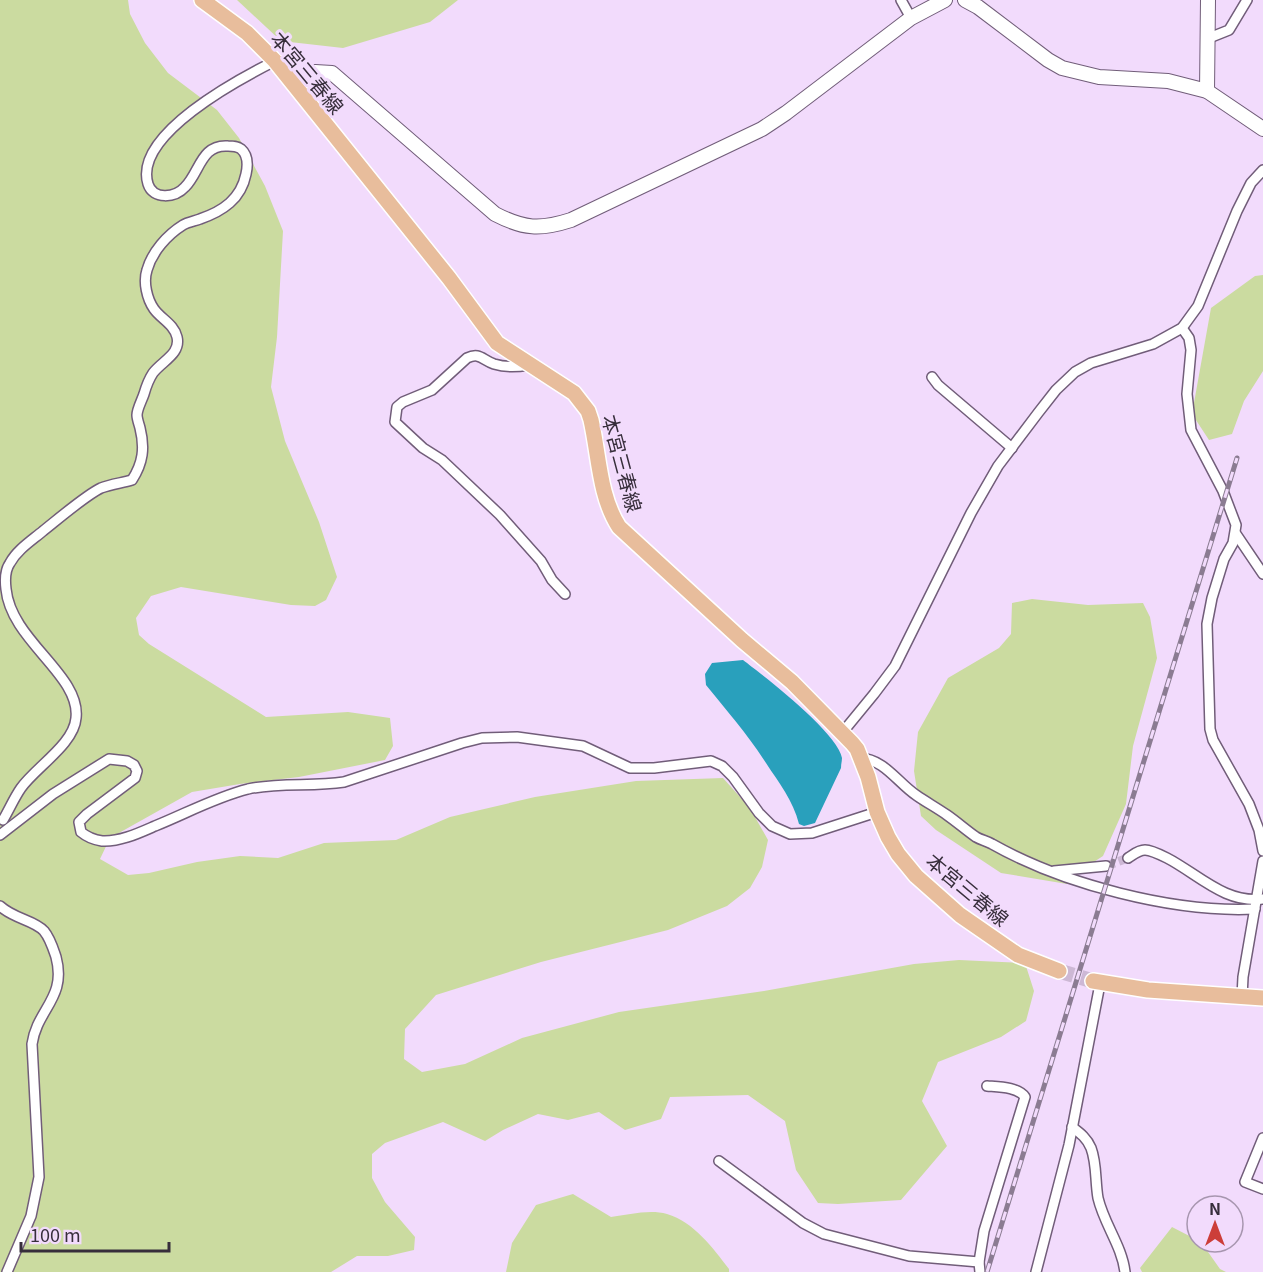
<svg xmlns="http://www.w3.org/2000/svg" width="1263" height="1272" font-family="Georgia,'Noto Sans JP',serif">
	<style>
		.green { fill: #cbdba0 }
		.water { fill: #29a0bc }
		.lines { fill: none; stroke-linecap: round; stroke-linejoin: round }
		.street-tunnel { stroke: #cdb8d5; stroke-width: 9; stroke-dasharray: 9 4.5; stroke-linecap: butt }
		.primary-tunnel { stroke: #cdb8d5; stroke-width: 15; stroke-dasharray: 15 8; stroke-linecap: butt }
		.street-casing { stroke: #715d79; stroke-width: 12 }
		.secondary-casing { stroke: #715d79; stroke-width: 16 }
		.primary-casing { stroke: #fff; stroke-width: 18 }
		.street { stroke: #fff; stroke-width: 9 }
		.secondary { stroke: #fff; stroke-width: 14 }
		.primary { stroke: #e8bd9c; stroke-width: 15 }
		.rail-casing { stroke: #8b7c92; stroke-width: 5 }
		.rail { stroke: #f2dbfc; stroke-width: 3; stroke-dasharray: 9; stroke-linecap: butt }
		.labels { text-anchor: middle; dominant-baseline: central; stroke-width: 6; stroke-linejoin: round; paint-order: stroke }
		.street-label { font-size: 20px; fill: #372e3b; stroke: #f2dbfc }
	</style>
	<rect width="100%" height="100%" fill="#f2dbfc"/>
	<g class="green">
		<path d="M 0,0 L 128,0 L 130,14 L 145,43 L 168,73 L 217,110 L 239,138 L 265,186 L 283,231 L 277,337 L 271,387 L 285,441 L 319,522 L 337,577 L 326,600 L 315,606 L 291,605 L 181,587 L 151,596 L 136,618 L 139,635 L 149,644 L 266,717 L 348,712 L 390,718 L 393,746 L 385,760 L 299,777 L 240,784 L 192,792 L 110,838 L 100,859 L 128,875 L 149,873 L 197,862 L 240,856 L 278,858 L 324,843 L 396,840 L 450,817 L 535,797 L 636,781 L 723,778 L 750,808 L 768,840 L 762,867 L 750,888 L 727,906 L 668,930 L 541,962 L 436,995 L 405,1029 L 404,1059 L 422,1072 L 465,1064 L 522,1038 L 619,1012 L 764,991 L 914,964 L 959,960 L 1025,963 L 1034,991 L 1026,1021 L 1001,1037 L 938,1062 L 922,1101 L 947,1146 L 901,1200 L 838,1204 L 818,1203 L 796,1170 L 785,1121 L 748,1095 L 670,1097 L 661,1119 L 625,1130 L 599,1112 L 568,1120 L 538,1114 L 503,1130 L 485,1141 L 443,1122 L 385,1143 L 372,1154 L 372,1178 L 385,1202 L 415,1237 L 414,1250 L 388,1256 L 357,1256 L 331,1272 L 0,1272 Z"/>
		<path d="M 237,0 L 458,0 L 430,22 L 343,48 L 281,41 Z"/>
		<path d="M 1263,275 L 1263,371 L 1244,401 L 1232,434 L 1209,440 L 1192,414 L 1211,308 L 1255,276 Z"/>
		<path d="M 1032,599 L 1088,605 L 1143,603 L 1150,617 L 1157,658 L 1133,746 L 1126,804 L 1103,856 L 1083,869 L 1067,884 L 1001,873 L 936,830 L 921,816 L 914,771 L 918,732 L 948,678 L 999,648 L 1011,634 L 1012,603 Z"/>
		<path d="M 573,1194 L 611,1217 C 628,1215 649,1209 667,1214 C 694,1222 713,1248 729,1269 L 729,1272 L 506,1272 L 512,1243 L 536,1205 Z"/>
		<path d="M 1172,1227 L 1201,1242 L 1220,1269 L 1226,1272 L 1142,1272 L 1140,1268 Z"/>
	</g>
	<path class="water" d="M 743,660 C 764,676 838,733 842,758 C 842,761 841,764 841,768 L 815,823 L 804,826 L 799,824 C 793,800 779,783 766,763 C 748,735 727,711 706,685 L 705,674 L 712,663 Z"/>
	<g class="lines">
		<path class="street-tunnel" d="M 1106,866 L 1128,858"/>
		<path class="primary-tunnel" d="M 1059,971 L 1093,981"/>
		<defs>
			<g id="street">
				<path d="M 901,0 L 911,18"/>
				<path d="M 1209,38 L 1229,30 L 1247,0"/>
				<path d="M 1182,328 L 1189,338 L 1191,350 L 1187,394 L 1191,430 L 1223,491 L 1236,525 L 1233,543 L 1224,559 L 1212,598 L 1207,624 L 1210,729 L 1213,740 L 1249,804 L 1259,830 L 1263,851"/>
				<path d="M 528,365 C 518,367 504,367 494,364 C 482,360 480,352 467,358 L 432,390 L 403,402 L 397,407 L 395,422 L 423,448 L 442,460 L 500,515 L 541,561 L 552,580 L 565,594"/>
				<path d="M 932,377 L 938,385 L 1012,448"/>
				<path d="M 1236,534 L 1263,574"/>
				<path d="M 842,733 L 874,694 L 895,666 L 971,513 L 998,466 L 1038,413 L 1056,390 L 1075,372 L 1091,363 L 1153,344 L 1182,328 L 1198,306 L 1237,211 L 1251,183 L 1263,170"/>
				<path d="M 860,758 C 884,759 898,783 916,795 C 926,802 937,808 947,815 C 957,822 966,830 976,837 C 981,840 987,841 992,844 C 1063,884 1173,913 1255,909"/>
				<path d="M 3,820 C 9,810 14,798 21,788 C 36,767 74,744 76,718 C 81,675 11,641 6,589 C 5,581 5,570 10,563 C 17,550 31,541 43,531 C 57,520 86,495 101,488 C 111,484 122,483 132,480 C 143,463 145,448 140,428 C 139,424 137,419 137,415 C 137,409 142,400 144,394 C 146,387 149,379 153,373 C 162,361 181,354 177,337 C 174,324 161,319 154,309 C 147,299 143,282 147,270 C 152,252 167,235 183,225 C 188,222 195,221 200,219 C 223,211 241,199 246,174 C 248,165 248,155 241,149 C 237,146 233,146 228,146 C 201,144 200,172 185,187 C 175,198 153,200 148,184 C 133,135 239,79 275,61"/>
				<path d="M 0,835 L 53,794 L 109,759 L 127,761 L 134,765 L 137,771 L 135,778 L 87,814 L 79,822 L 81,832 C 87,837 95,840 102,841 C 120,842 139,833 155,826 C 185,814 216,797 248,789 C 280,782 312,787 344,782 L 462,743 L 482,738 L 517,737 L 583,746 L 630,768 L 654,768 L 711,761 L 722,766 L 733,777 L 759,813 L 772,826 L 790,834 L 812,833 L 877,812"/>
				<path d="M 1128,858 C 1133,855 1138,850 1145,850 C 1151,850 1161,855 1167,858 C 1198,874 1225,904 1263,899"/>
				<path d="M 1054,871 L 1106,866"/>
				<path d="M 0,906 C 14,919 34,920 44,931 C 50,938 53,948 56,957 C 67,998 37,1009 32,1044 L 39,1177 L 31,1216 L 7,1272"/>
				<path d="M 1242,997 L 1243,977 L 1263,861"/>
				<path d="M 1072,1127 C 1080,1133 1087,1138 1091,1148 C 1097,1164 1095,1181 1098,1198 C 1104,1224 1122,1246 1125,1272"/>
				<path d="M 1263,1138 L 1245,1182 L 1263,1189"/>
				<path d="M 719,1161 L 803,1223 L 824,1234 L 909,1256 L 979,1262"/>
				<path d="M 980,1272 L 979,1262 L 984,1231 L 1025,1097 C 1018,1087 999,1087 987,1086"/>
				<path d="M 1036,1272 L 1069,1145 L 1100,984"/>
			</g>
			<g id="secondary">
				<path d="M 965,0 L 978,7 L 1048,60 L 1062,68 L 1099,77 L 1168,81 L 1207,91 L 1263,129"/>
				<path d="M 294,84 L 315,72 L 332,73 L 495,214 C 524,229 540,230 571,220 L 762,129 L 786,113 L 911,18 L 945,0"/>
				<path d="M 1207,91 L 1208,0"/>
			</g>
			<g id="primary">
				<path d="M 202,0 L 247,33 L 275,61 L 449,278 L 497,343 L 574,393 L 588,411 L 591,420 C 599,455 599,496 619,527 L 742,640 L 792,682 L 852,743 L 857,749 L 868,777 L 877,812 L 888,837 L 898,854 L 916,876 L 960,915 L 1018,955 L 1059,971"/>
				<path d="M 1093,981 L 1148,990 L 1263,998"/>
			</g>
		</defs>
		<use href="#street" class="street-casing"/>
		<use href="#secondary" class="secondary-casing"/>
		<use href="#primary" class="primary-casing"/>
		<use href="#street" class="street"/>
		<use href="#secondary" class="secondary"/>
		<use href="#primary" class="primary"/>
		<defs>
			<path id="rail" d="M 987,1272 L 1237,458"/>
		</defs>
		<use href="#rail" class="rail-casing"/>
		<use href="#rail" class="rail"/>
	</g>
	<g class="labels">
		<g class="street-label">
			<text transform="translate(308 72) rotate(50)">本宮三春線</text>
			<text transform="translate(623 463) rotate(75)">本宮三春線</text>
			<text transform="translate(968 889) rotate(40)">本宮三春線</text>
		</g>
	</g>
	<g transform="translate(1215 1224)"><circle r="28" fill="#f2dbfc" stroke="#a796af" stroke-width="1.5"/>
	<path d="M0-4.5L10 22L0 15L-10 22Z" fill="#cc3e39"/>
	<text y="-9" font-size="16" font-weight="bold" text-anchor="middle" fill="#372e3b">N</text>
	</g>
	<path d="M21 1242v9h148v-9" fill="none" stroke="#372e3b" stroke-width="3"/>
	<text x="30" y="1242" font-size="18" fill="#372e3b" stroke="#f2dbfc" stroke-width="4.5" paint-order="stroke">100 m</text>
</svg>
